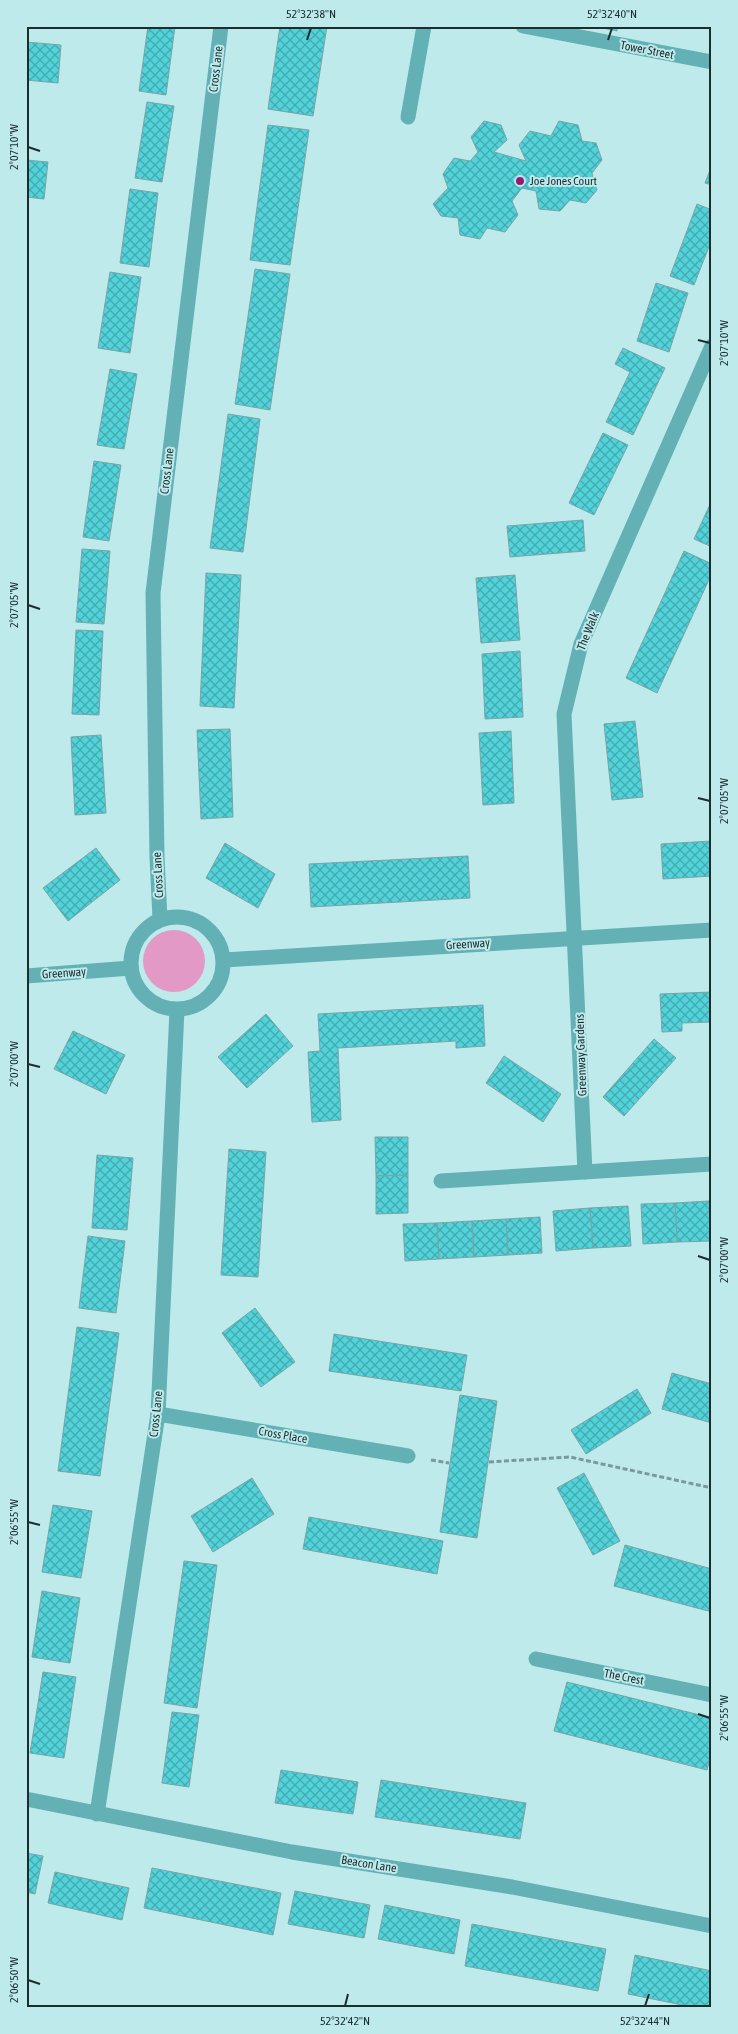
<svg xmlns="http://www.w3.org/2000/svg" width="738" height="2034" font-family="'Asap Condensed',sans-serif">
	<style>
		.grass { fill: #e299c6 }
		.building { fill: url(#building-cross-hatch); stroke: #7aa4a6 }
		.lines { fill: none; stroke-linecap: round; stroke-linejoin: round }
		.path { stroke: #799a9b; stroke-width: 3; stroke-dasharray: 5 2.5; stroke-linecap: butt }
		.lane { stroke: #63b1b5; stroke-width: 15 }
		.street { stroke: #63b1b5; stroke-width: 15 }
		.ticks { fill: none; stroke: #1c2d2e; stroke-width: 2 }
		.poi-dot { fill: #961a74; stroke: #beeaec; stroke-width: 2 }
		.labels { text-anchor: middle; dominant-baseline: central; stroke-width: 4; stroke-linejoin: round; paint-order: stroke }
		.street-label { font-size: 12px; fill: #1c2d2e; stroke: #beeaec }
		.poi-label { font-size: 12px; fill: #1c2d2e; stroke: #beeaec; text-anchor: start }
		.neatline { fill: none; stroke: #1c2d2e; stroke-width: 2 }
		.ticks-label { font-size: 12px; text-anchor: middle; fill: #1c2d2e }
	</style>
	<defs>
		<pattern id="building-cross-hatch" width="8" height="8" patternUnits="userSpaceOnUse" patternTransform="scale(1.25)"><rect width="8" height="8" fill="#52d2d9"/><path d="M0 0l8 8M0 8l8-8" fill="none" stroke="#43abb0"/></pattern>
	</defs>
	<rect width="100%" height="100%" fill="#beeaec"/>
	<circle class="grass" cx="174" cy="961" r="31"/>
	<g class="building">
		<path d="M 148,26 L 175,26 L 166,95 L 139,91 Z"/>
		<path d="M 280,26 L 327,26 L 313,116 L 268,109 Z"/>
		<path d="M 593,26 L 618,26 L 617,31 Z"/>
		<path d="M 26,42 L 61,45 L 58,83 L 26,80 Z"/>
		<path d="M 147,102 L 174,106 L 162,182 L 135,178 Z"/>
		<path d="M 484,121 L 501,125 L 507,140 L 494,152 L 526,161 L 519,145 L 530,131 L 551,136 L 559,121 L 578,125 L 582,141 L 596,143 L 602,160 L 592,173 L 597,190 L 586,203 L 570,200 L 560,211 L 539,209 L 536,191 L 522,188 L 512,201 L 518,215 L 505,232 L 487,228 L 480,239 L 460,235 L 458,218 L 441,216 L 433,204 L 448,188 L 443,174 L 454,158 L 470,161 L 478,152 L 471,137 Z"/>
		<path d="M 268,125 L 309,130 L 290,265 L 250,260 Z"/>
		<path d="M 26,160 L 48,162 L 44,199 L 26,197 Z"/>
		<path d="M 712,165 L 712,185 L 705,183 Z"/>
		<path d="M 130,189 L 158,193 L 149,267 L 120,263 Z"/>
		<path d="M 697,204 L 712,210 L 712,239 L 694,285 L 670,276 Z"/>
		<path d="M 255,269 L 290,274 L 270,410 L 235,404 Z"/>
		<path d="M 110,272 L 141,277 L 130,353 L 98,348 Z"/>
		<path d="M 656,283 L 688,293 L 669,352 L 637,341 Z"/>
		<path d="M 623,348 L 665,368 L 633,435 L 606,422 L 630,372 L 615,364 Z"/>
		<path d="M 110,369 L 137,374 L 124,449 L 97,445 Z"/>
		<path d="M 228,414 L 260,419 L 243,552 L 210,548 Z"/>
		<path d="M 603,433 L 628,445 L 594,515 L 569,503 Z"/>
		<path d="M 94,461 L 121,465 L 109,541 L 83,537 Z"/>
		<path d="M 712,500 L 712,547 L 694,539 Z"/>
		<path d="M 583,520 L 585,551 L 510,557 L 507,526 Z"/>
		<path d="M 82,549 L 110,551 L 104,624 L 76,622 Z"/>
		<path d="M 684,551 L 712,564 L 712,573 L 657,693 L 626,678 Z"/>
		<path d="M 206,573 L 241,575 L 234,708 L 200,706 Z"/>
		<path d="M 515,575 L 520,640 L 481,643 L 476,578 Z"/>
		<path d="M 76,630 L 103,631 L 99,715 L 72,714 Z"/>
		<path d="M 520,651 L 523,717 L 485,719 L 482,654 Z"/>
		<path d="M 635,721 L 643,797 L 612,800 L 604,724 Z"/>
		<path d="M 230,729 L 233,817 L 201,819 L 197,730 Z"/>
		<path d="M 511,731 L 514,803 L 483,805 L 479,733 Z"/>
		<path d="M 101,735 L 106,813 L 75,815 L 71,737 Z"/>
		<path d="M 712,841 L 712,876 L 663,879 L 661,844 Z"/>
		<path d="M 225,843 L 275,874 L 258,908 L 206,878 Z"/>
		<path d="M 96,848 L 120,880 L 68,921 L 43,888 Z"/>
		<path d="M 468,856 L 470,898 L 311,907 L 309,864 Z"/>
		<path d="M 712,992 L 712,1022 L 682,1023 L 682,1031 L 662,1032 L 660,994 Z"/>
		<path d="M 483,1005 L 485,1046 L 456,1048 L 456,1041 L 338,1048 L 341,1120 L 312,1122 L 308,1052 L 320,1051 L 318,1014 Z"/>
		<path d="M 266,1014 L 293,1046 L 247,1088 L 218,1057 Z"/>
		<path d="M 73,1031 L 125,1055 L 106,1094 L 54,1069 Z"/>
		<path d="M 654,1039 L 676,1058 L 624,1116 L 603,1097 Z"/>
		<path d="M 504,1056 L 561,1094 L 543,1122 L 486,1083 Z"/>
		<path d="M 375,1137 L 408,1137 L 408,1175 L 376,1176 Z"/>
		<path d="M 229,1149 L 266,1152 L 258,1277 L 221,1275 Z"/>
		<path d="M 97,1155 L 133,1158 L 127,1230 L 92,1228 Z"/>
		<path d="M 408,1175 L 408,1213 L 376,1214 L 376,1176 Z"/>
		<path d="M 709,1201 L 712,1201 L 712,1241 L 711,1241 Z"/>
		<path d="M 709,1201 L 711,1241 L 677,1242 L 675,1203 Z"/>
		<path d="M 675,1203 L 677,1242 L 643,1244 L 641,1204 Z"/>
		<path d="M 628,1206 L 631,1246 L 593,1248 L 590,1208 Z"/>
		<path d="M 590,1208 L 593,1248 L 556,1251 L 553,1211 Z"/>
		<path d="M 540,1217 L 542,1253 L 508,1255 L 506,1219 Z"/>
		<path d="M 506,1219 L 508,1255 L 474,1257 L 472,1221 Z"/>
		<path d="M 472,1221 L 474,1257 L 439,1259 L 437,1223 Z"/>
		<path d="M 437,1223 L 439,1259 L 405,1261 L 403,1224 Z"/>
		<path d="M 88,1236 L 125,1241 L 116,1313 L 79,1308 Z"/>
		<path d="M 255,1308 L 295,1362 L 261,1387 L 222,1333 Z"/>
		<path d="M 77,1327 L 119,1333 L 100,1476 L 58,1471 Z"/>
		<path d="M 334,1334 L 467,1355 L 461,1391 L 329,1371 Z"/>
		<path d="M 672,1373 L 712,1384 L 712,1423 L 662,1409 Z"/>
		<path d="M 637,1389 L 651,1413 L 586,1454 L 571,1430 Z"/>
		<path d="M 460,1395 L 497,1401 L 477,1538 L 440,1532 Z"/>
		<path d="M 584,1473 L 620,1541 L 593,1555 L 557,1488 Z"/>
		<path d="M 252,1478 L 274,1514 L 213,1552 L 191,1516 Z"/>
		<path d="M 53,1505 L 92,1511 L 81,1578 L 42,1572 Z"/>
		<path d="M 309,1517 L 443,1541 L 437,1574 L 303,1549 Z"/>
		<path d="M 625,1545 L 712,1569 L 712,1612 L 614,1586 Z"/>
		<path d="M 184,1561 L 217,1565 L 197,1708 L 164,1703 Z"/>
		<path d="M 42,1591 L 80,1598 L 70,1663 L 32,1657 Z"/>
		<path d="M 43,1672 L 76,1677 L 64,1758 L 30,1753 Z"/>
		<path d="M 567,1682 L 712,1718 L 712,1751 L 707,1770 L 554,1731 Z"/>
		<path d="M 172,1712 L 199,1715 L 189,1787 L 162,1783 Z"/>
		<path d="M 281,1770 L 358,1782 L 353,1814 L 275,1803 Z"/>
		<path d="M 381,1780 L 526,1803 L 520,1839 L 375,1817 Z"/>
		<path d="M 26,1853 L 43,1856 L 35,1894 L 26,1892 Z"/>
		<path d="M 152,1868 L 281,1893 L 273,1935 L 144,1908 Z"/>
		<path d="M 55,1872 L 129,1888 L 122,1920 L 48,1903 Z"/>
		<path d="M 295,1891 L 370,1905 L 364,1938 L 288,1924 Z"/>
		<path d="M 385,1905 L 460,1920 L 454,1954 L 378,1939 Z"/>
		<path d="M 472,1924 L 606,1949 L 598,1991 L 465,1966 Z"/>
		<path d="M 635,1955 L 712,1971 L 712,2008 L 697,2008 L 628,1994 Z"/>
	</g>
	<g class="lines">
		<g class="path">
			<path d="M 431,1460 L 449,1463"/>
			<path d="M 489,1462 L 570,1457 L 712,1488"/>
		</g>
		<path class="lane" d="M 408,117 L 424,26"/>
		<g class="street">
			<path d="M 523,26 L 712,62"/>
			<circle cx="177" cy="963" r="46"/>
			<path d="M 160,919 L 157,857 L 153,593 L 221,26"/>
			<path d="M 224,960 L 712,930"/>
			<path d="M 26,976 L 131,968"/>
			<path d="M 585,1172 L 564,714 L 581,644 L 712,346"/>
			<path d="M 441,1181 L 712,1164"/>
			<path d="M 158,1414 L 408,1456"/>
			<path d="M 536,1659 L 712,1695"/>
			<path d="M 26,1799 L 292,1852 L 512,1887 L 712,1926"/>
			<path d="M 97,1814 L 158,1414 L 177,1010"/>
		</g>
	</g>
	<path class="ticks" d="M 307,40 L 311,28M 608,40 L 612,28M 28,147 L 40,151M 698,340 L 710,343M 28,605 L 40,609M 698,798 L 710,801M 28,1064 L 40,1067M 698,1256 L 710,1260M 28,1522 L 40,1525M 698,1714 L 710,1718M 28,1980 L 40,1984M 345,2006 L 348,1994M 645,2006 L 649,1994"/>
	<circle class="poi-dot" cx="520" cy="181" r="5"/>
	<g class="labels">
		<g class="street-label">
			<text transform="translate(647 50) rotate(11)">Tower Street</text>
			<text transform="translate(216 69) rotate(-83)">Cross Lane</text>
			<text transform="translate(167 471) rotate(-83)">Cross Lane</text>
			<text transform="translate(588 631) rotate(-68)">The Walk</text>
			<text transform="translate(158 875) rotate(-93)">Cross Lane</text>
			<text transform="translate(468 944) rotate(-4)">Greenway</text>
			<text transform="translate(64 973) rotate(-4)">Greenway</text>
			<text transform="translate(581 1055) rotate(-92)">Greenway Gardens</text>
			<text transform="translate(156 1414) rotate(-84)">Cross Lane</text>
			<text transform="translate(283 1435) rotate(10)">Cross Place</text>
			<text transform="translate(624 1677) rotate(11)">The Crest</text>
			<text transform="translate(369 1864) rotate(9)">Beacon Lane</text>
		</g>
		<g class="poi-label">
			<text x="530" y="181">Joe Jones Court</text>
		</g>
	</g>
	<rect width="738" height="2034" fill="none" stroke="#beeaec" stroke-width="55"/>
	<rect x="28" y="28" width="682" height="1978" class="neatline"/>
	<g class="ticks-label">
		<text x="311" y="18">52°32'38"N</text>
		<text x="612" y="18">52°32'40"N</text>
		<text transform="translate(14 147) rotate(-90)" y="4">2°07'10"W</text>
		<text transform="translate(724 343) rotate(-90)" y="4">2°07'10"W</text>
		<text transform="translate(14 605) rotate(-90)" y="4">2°07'05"W</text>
		<text transform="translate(724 801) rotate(-90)" y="4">2°07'05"W</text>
		<text transform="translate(14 1064) rotate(-90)" y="4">2°07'00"W</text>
		<text transform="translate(724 1260) rotate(-90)" y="4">2°07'00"W</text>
		<text transform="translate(14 1522) rotate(-90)" y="4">2°06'55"W</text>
		<text transform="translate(724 1718) rotate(-90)" y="4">2°06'55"W</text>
		<text transform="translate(14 1980) rotate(-90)" y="4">2°06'50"W</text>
		<text x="345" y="2025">52°32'42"N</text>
		<text x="645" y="2025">52°32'44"N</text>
	</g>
</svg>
